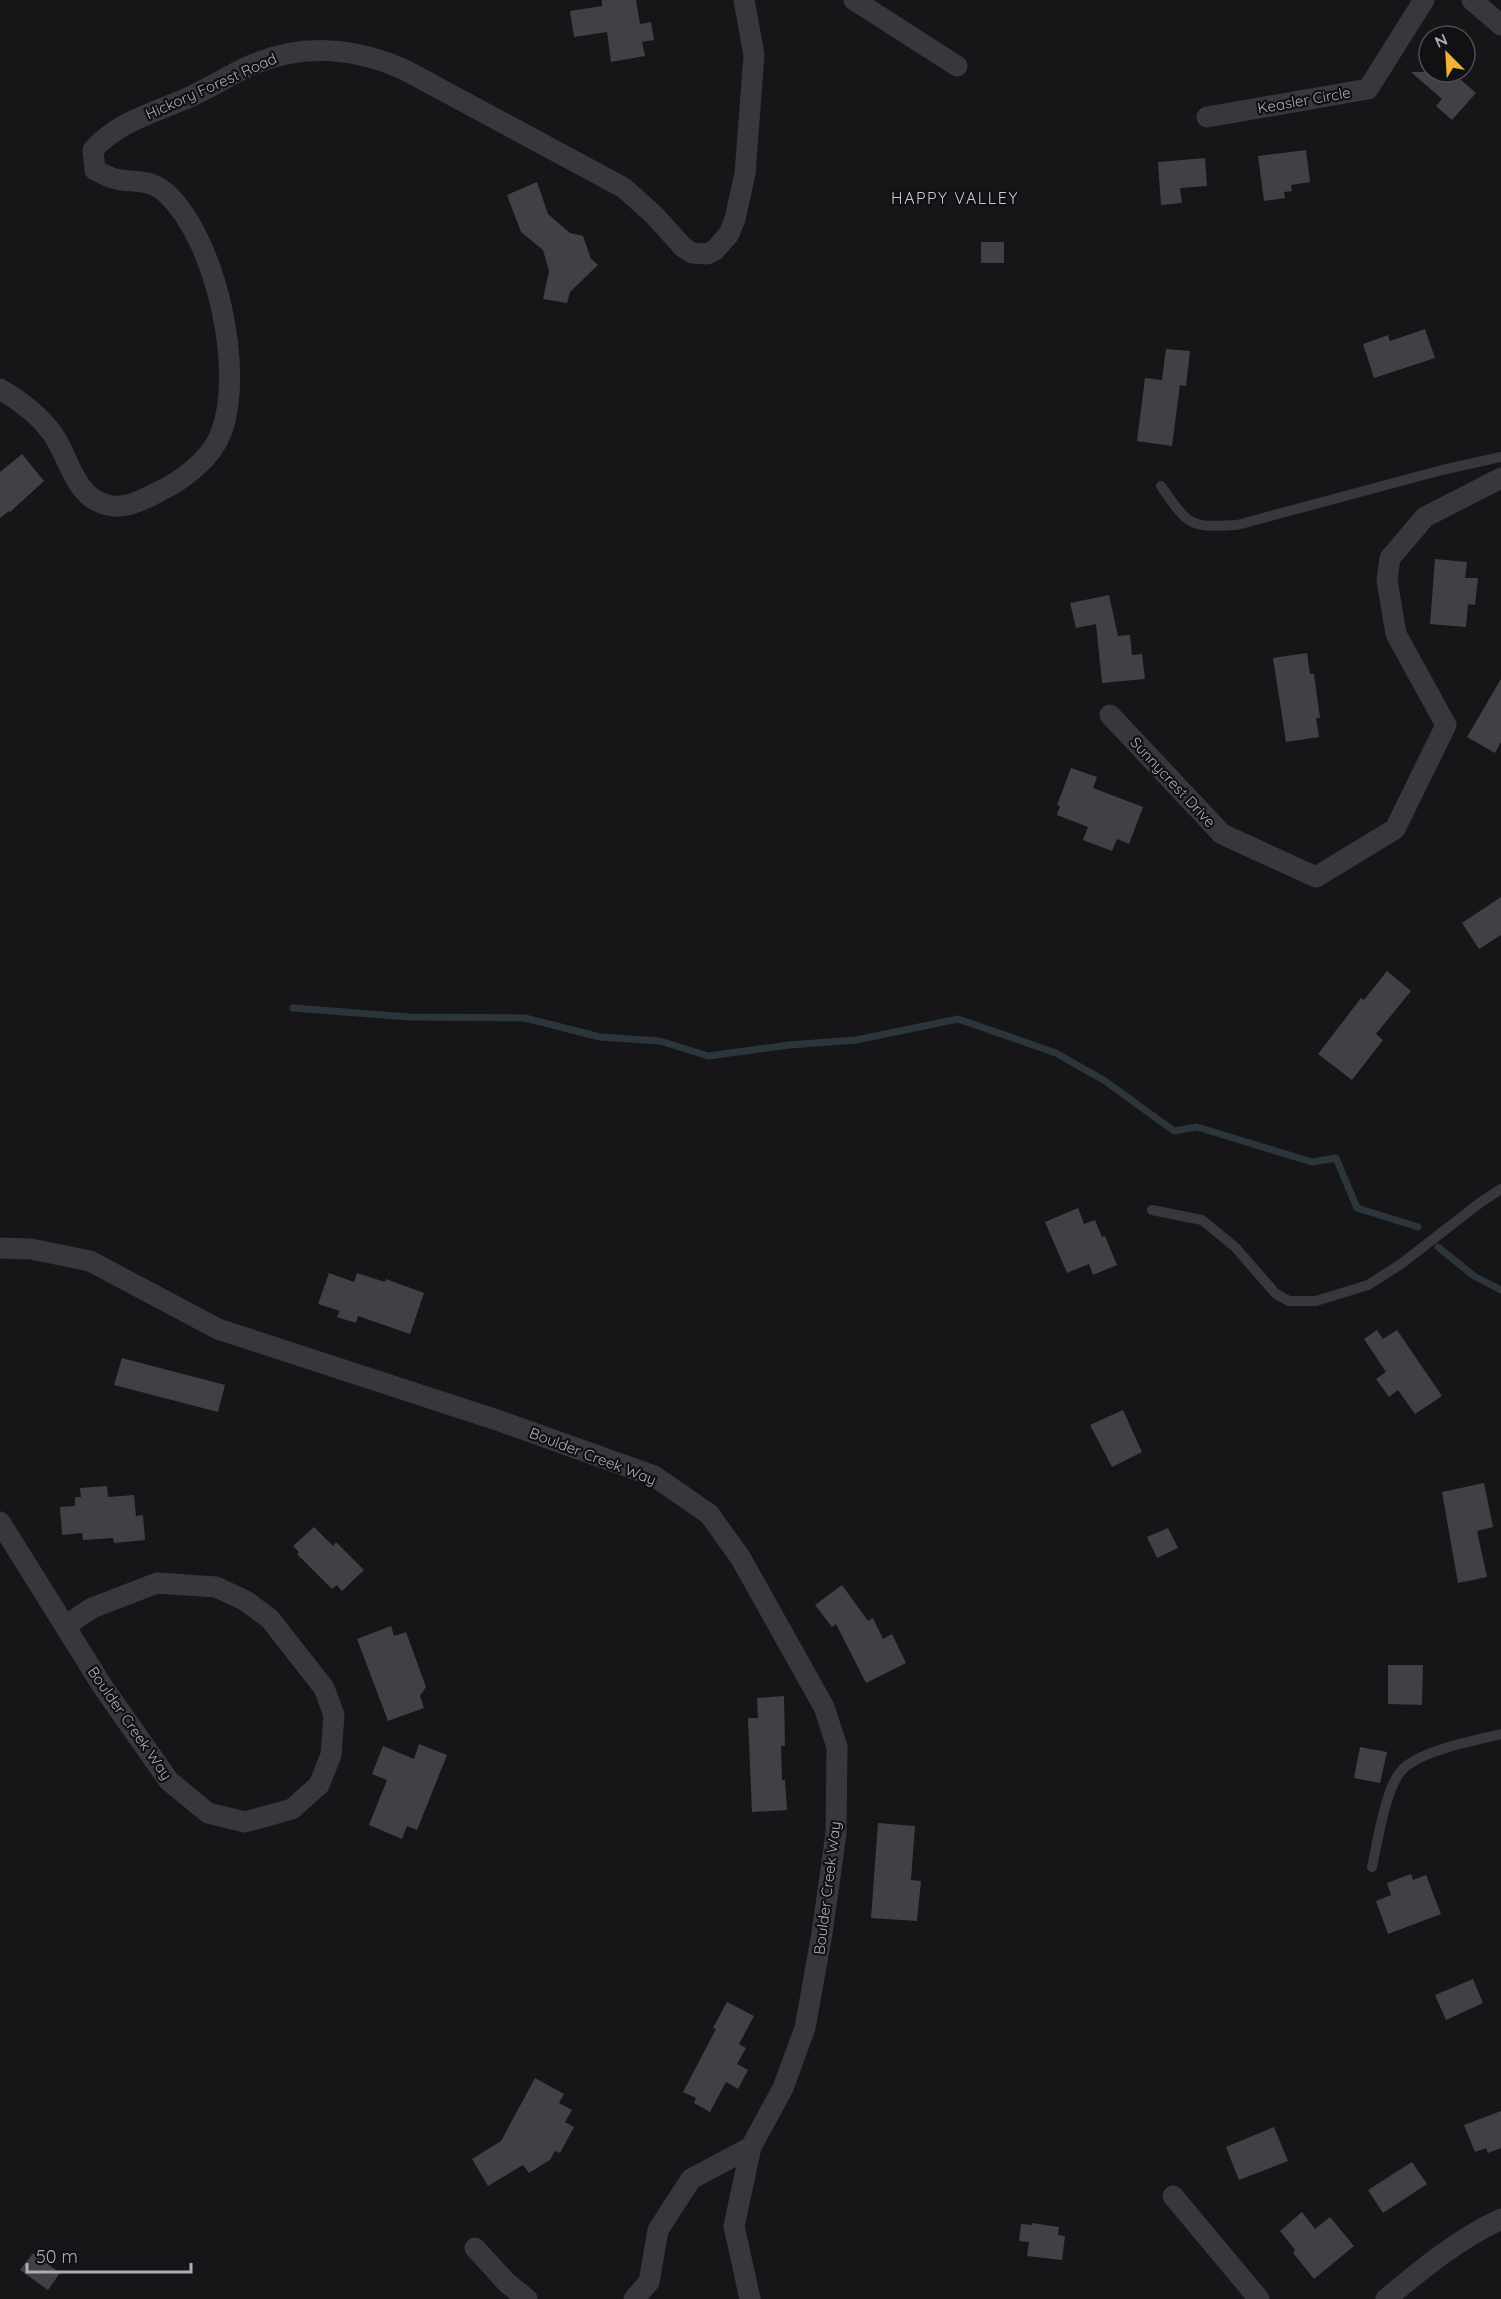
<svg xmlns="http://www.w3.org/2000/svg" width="1501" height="2299" font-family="Quicksand,sans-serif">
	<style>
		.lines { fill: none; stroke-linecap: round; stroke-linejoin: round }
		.stream { stroke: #2c353c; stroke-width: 7 }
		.building { fill: #404145 }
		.lane { stroke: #37383d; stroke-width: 10 }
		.street { stroke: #37383d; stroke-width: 21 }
		.labels { text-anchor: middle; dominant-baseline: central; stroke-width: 4.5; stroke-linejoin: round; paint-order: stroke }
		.street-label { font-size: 15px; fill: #a8adb8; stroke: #111113 }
		.neighbourhood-label { font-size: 16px; letter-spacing: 1.5px; fill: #c9ccd4; stroke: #111113 }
	</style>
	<rect width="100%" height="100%" fill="#161618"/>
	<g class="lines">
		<g class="stream">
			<path d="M 293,1008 L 409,1017 L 525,1018 L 600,1037 L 660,1041 L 708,1056 L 789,1045 L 856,1040 L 958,1019 L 1056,1053 L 1105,1081 L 1174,1131 L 1197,1127 L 1312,1162 L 1336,1158 L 1357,1208 L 1418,1227"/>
			<path d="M 1438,1247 L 1474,1276 L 1501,1290"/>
		</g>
	</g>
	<g class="building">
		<path d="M 602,0 L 636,0 L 640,24 L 651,22 L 654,40 L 642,42 L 645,56 L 611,62 L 607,32 L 574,37 L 570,11 L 602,6 Z"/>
		<path d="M 1411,72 L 1452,72 L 1476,93 L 1452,120 L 1436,106 L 1442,99 Z"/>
		<path d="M 1306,150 L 1310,182 L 1291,185 L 1292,191 L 1284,192 L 1285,198 L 1264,201 L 1258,156 Z"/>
		<path d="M 1205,158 L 1207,186 L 1180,188 L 1182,203 L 1161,205 L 1158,162 Z"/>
		<path d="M 537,182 L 548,214 L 570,233 L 583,236 L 591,259 L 598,265 L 570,292 L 567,303 L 543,299 L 549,271 L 543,250 L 521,232 L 507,195 Z"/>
		<rect x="981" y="242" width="23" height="21"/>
		<path d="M 1425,329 L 1435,358 L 1374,378 L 1363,344 L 1388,335 L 1390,341 Z"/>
		<path d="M 1166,349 L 1190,351 L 1186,386 L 1180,385 L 1172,446 L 1137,441 L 1145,378 L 1162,380 Z"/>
		<path d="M 22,454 L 44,481 L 10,512 L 9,511 L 0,518 L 0,472 Z"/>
		<path d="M 1435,559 L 1467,562 L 1465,578 L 1478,578 L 1475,605 L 1468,604 L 1466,627 L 1430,624 Z"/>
		<path d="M 1109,595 L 1118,636 L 1130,635 L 1132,655 L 1142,654 L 1145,679 L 1102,683 L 1096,624 L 1076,628 L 1070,603 Z"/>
		<path d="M 1307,653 L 1310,674 L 1314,674 L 1320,718 L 1316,718 L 1319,737 L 1286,742 L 1273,658 Z"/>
		<path d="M 1501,679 L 1501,742 L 1495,753 L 1467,737 Z"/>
		<path d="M 1071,768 L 1097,777 L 1093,788 L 1143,807 L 1129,844 L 1117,839 L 1112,851 L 1083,840 L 1088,827 L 1057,815 L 1060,806 L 1057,805 Z"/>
		<path d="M 1501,897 L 1501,935 L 1479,949 L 1462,923 Z"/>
		<path d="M 1387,971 L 1411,991 L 1376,1034 L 1383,1040 L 1352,1080 L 1318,1054 L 1361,998 L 1364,1000 Z"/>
		<path d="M 1078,1208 L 1084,1224 L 1095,1220 L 1102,1237 L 1105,1236 L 1117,1265 L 1093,1275 L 1089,1264 L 1067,1273 L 1045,1222 Z"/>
		<path d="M 329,1273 L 354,1282 L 357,1273 L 385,1282 L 386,1279 L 424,1293 L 410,1334 L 358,1316 L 356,1323 L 337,1317 L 340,1311 L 318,1304 Z"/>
		<path d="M 1377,1330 L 1383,1339 L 1397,1330 L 1442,1396 L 1415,1414 L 1398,1390 L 1389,1397 L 1376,1379 L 1386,1372 L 1364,1339 Z"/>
		<path d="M 122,1358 L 225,1385 L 218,1412 L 114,1385 Z"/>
		<path d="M 1123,1410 L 1142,1452 L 1112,1467 L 1090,1425 Z"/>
		<path d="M 1484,1483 L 1493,1527 L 1477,1531 L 1487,1577 L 1458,1583 L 1442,1492 Z"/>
		<path d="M 107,1486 L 108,1497 L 134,1495 L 136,1516 L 143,1515 L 145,1540 L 114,1543 L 113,1538 L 83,1540 L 82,1533 L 62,1535 L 60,1507 L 75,1506 L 75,1497 L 81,1497 L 80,1488 Z"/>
		<path d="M 314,1527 L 333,1546 L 336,1542 L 364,1570 L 342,1591 L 337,1585 L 332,1589 L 297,1554 L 299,1552 L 293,1546 Z"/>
		<path d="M 1168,1528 L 1178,1548 L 1157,1558 L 1147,1537 Z"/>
		<path d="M 842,1585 L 868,1621 L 873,1618 L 883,1639 L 892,1634 L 906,1663 L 866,1683 L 836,1624 L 832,1627 L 815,1605 Z"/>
		<path d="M 391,1626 L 394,1636 L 406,1632 L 426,1687 L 420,1696 L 424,1708 L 388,1721 L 357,1639 Z"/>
		<path d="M 1388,1665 L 1423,1665 L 1422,1705 L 1388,1704 Z"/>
		<path d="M 784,1696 L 785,1746 L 781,1746 L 782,1780 L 785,1780 L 787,1810 L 752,1812 L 748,1718 L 758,1718 L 757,1698 Z"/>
		<path d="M 419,1744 L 447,1755 L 417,1830 L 407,1826 L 402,1839 L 369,1825 L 387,1780 L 372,1774 L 383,1746 L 414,1759 Z"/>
		<path d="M 1360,1747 L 1387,1752 L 1380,1783 L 1354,1778 Z"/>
		<path d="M 878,1823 L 915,1826 L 911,1880 L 921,1881 L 917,1921 L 871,1918 Z"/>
		<path d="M 1411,1874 L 1413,1880 L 1426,1875 L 1441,1914 L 1388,1934 L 1376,1901 L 1391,1895 L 1387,1883 Z"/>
		<path d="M 1473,1979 L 1483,2003 L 1446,2020 L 1435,1995 Z"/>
		<path d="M 727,2002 L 754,2016 L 739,2044 L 746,2048 L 737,2064 L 748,2070 L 738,2089 L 726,2082 L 710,2112 L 694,2103 L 696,2098 L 683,2092 L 716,2029 L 713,2028 Z"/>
		<path d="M 535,2078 L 564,2094 L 559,2103 L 572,2110 L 565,2122 L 574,2127 L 560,2153 L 555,2151 L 550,2160 L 529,2173 L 523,2165 L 488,2186 L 472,2159 L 501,2141 Z"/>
		<path d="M 1501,2111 L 1501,2148 L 1488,2153 L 1486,2148 L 1475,2152 L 1464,2125 Z"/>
		<path d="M 1274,2127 L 1288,2161 L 1239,2180 L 1226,2147 Z"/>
		<path d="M 1412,2162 L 1427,2184 L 1383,2213 L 1368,2190 Z"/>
		<path d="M 1302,2212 L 1315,2229 L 1330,2217 L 1354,2246 L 1314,2279 L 1293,2253 L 1295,2250 L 1280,2231 Z"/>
		<path d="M 1032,2223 L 1059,2227 L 1058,2235 L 1065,2236 L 1062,2260 L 1027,2256 L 1029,2242 L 1019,2241 L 1021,2224 L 1032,2225 Z"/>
		<path d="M 33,2253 L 60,2273 L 48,2290 L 20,2270 Z"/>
	</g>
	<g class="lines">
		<g class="lane">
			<path d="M 1161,486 C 1188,525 1189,528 1237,525 L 1442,470 L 1501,457"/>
			<path d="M 1152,1210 L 1202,1220 L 1235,1247 L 1276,1294 L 1289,1301 L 1316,1301 L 1368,1285 L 1401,1264 L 1481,1202 L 1501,1189"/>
			<path d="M 1372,1867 C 1377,1844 1386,1786 1402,1770 C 1421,1750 1474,1741 1501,1734"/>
		</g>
		<g class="street">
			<path d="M 854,0 L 957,66"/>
			<path d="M 1472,0 L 1501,25"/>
			<path d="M 1207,117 L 1368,89 L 1424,0"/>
			<path d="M 0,389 C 19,400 39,415 52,433 C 69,456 73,494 104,504 C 123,511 143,500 160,491 C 183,480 212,458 221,433 C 245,370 216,240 167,194 C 153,180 138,182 121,180 C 111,179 103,174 95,170 L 93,150 C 117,122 153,113 185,99 C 209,89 230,74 254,64 C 304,43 357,48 405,70 L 624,188 L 654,215 L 683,247 L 692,253 L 707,254 L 715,250 L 729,234 L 735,219 L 745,174 L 754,55 L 744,0"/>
			<path d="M 1110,715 L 1222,834 L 1316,877 L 1395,829 L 1446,725 L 1396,634 L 1387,580 L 1390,558 L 1425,517 L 1501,478"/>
			<path d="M 0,1248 L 31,1249 L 90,1261 L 218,1329 L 500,1421 L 654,1476 L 709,1514 L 740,1557 L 824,1707 L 837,1747 L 836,1834 L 822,1933 L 805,2028 L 783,2088 L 751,2147 L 734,2226 L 750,2299"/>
			<path d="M 0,1522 L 103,1687 L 169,1781 L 208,1813 L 245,1822 L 292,1809 L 319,1785 L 331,1755 L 334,1715 L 324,1688 L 270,1619 L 246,1601 L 216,1587 L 157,1583 L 92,1608 L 65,1626"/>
			<path d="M 1173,2196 L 1259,2299"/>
			<path d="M 475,2248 L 507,2283 L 527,2299"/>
			<path d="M 634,2299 L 649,2282 L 658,2230 L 691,2179 L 751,2147"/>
			<path d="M 1386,2299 C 1422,2269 1458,2239 1501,2219"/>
		</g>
	</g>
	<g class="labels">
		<g class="street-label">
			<text transform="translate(211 86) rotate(-24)">Hickory Forest Road</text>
			<text transform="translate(1304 100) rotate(-10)">Keasler Circle</text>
			<text transform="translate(1173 782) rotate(47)">Sunnycrest Drive</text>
			<text transform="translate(593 1456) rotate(21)">Boulder Creek Way</text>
			<text transform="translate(130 1723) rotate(55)">Boulder Creek Way</text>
			<text transform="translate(827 1888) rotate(-83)">Boulder Creek Way</text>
		</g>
		<g class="neighbourhood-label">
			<text x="955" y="198">HAPPY VALLEY</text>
		</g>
	</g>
	<g transform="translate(1447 54) rotate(336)"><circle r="28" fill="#111113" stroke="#4d4f55" stroke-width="1.5"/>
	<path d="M0-4.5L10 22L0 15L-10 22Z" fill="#f2b134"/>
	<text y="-9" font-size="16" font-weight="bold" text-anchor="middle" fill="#a8adb8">N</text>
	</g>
	<path d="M27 2263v9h164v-9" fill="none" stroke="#a8adb8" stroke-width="3"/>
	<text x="36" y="2263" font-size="18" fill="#a8adb8" stroke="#111113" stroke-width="4.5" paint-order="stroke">50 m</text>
</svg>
